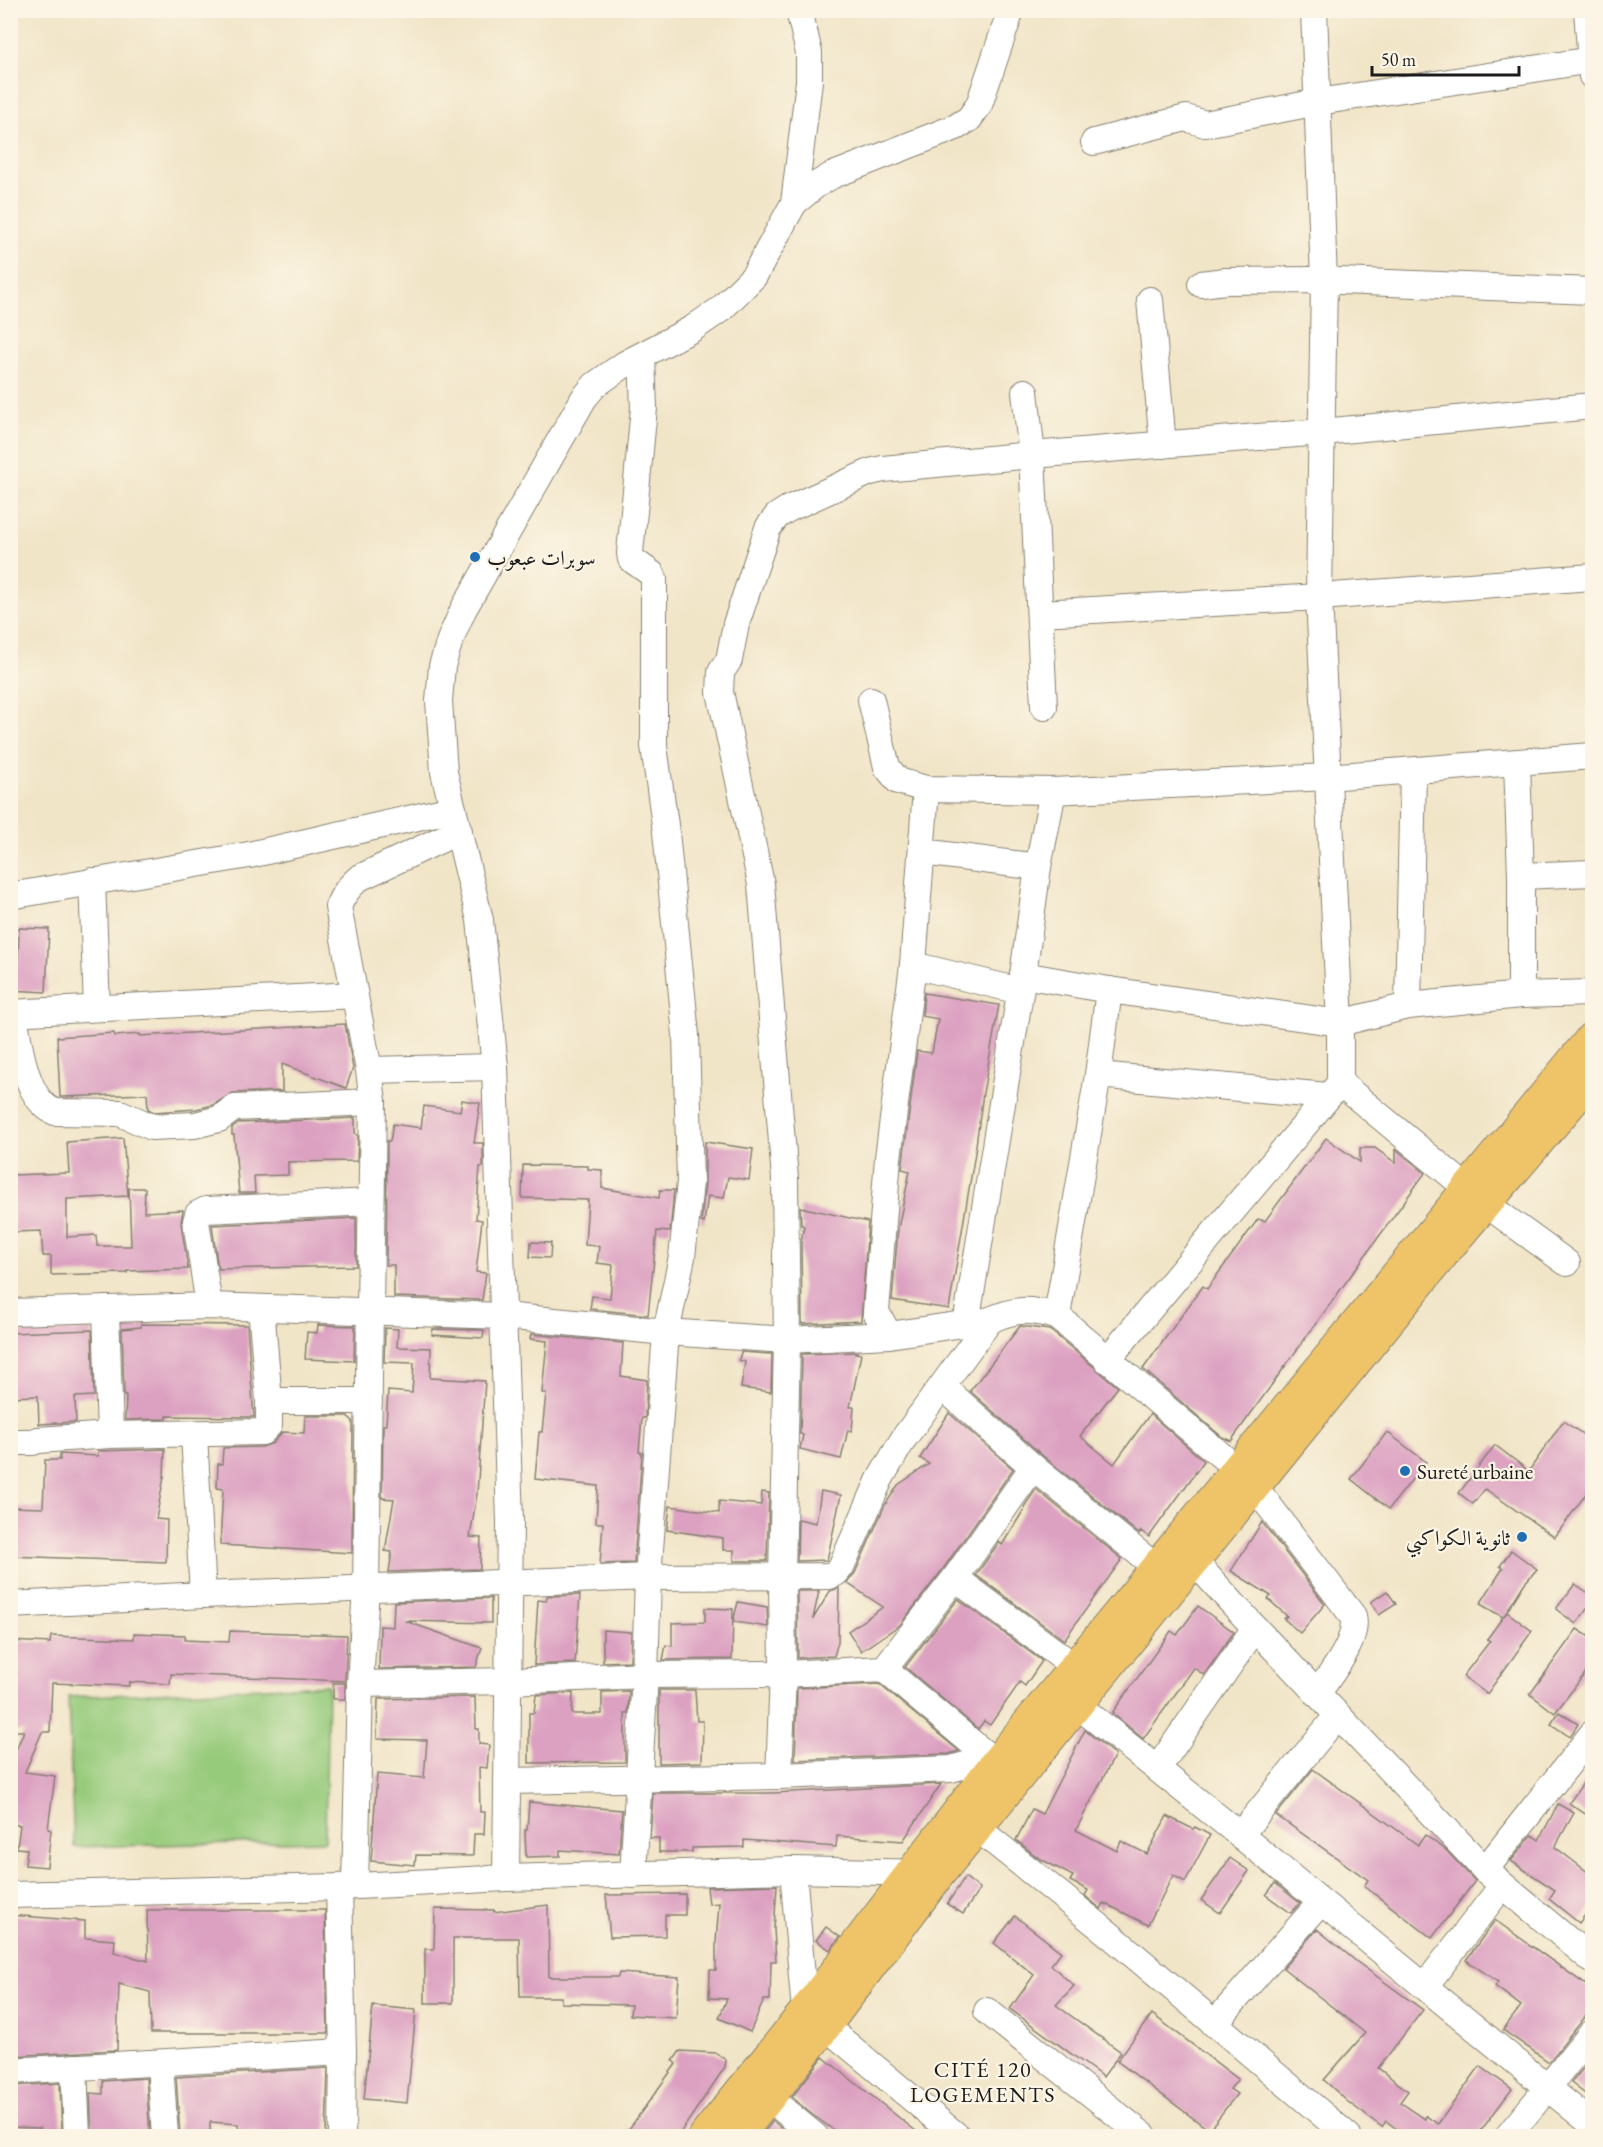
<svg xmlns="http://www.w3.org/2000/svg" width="1603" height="2147" font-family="'EB Garamond',Amiri,serif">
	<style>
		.green { fill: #97cb7c; stroke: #5a744c; stroke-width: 1.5 }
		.building { fill: #dca0c1 }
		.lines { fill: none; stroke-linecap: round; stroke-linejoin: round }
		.minor-casing { stroke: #868072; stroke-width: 28 }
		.major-casing { stroke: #868072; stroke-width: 34 }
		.minor { stroke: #fff; stroke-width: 26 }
		.major { stroke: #efc469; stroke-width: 32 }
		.poi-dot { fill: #1f6fb2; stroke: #fcf5e5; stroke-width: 2 }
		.labels { text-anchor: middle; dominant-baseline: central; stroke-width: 4.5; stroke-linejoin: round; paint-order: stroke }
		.poi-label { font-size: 21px; fill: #1c1c1c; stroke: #fcf5e5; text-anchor: start }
		.neighbourhood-label { font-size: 22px; letter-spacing: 1.5px; fill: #1c1c1c; stroke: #fcf5e5 }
	</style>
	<rect width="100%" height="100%" fill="#fcf5e5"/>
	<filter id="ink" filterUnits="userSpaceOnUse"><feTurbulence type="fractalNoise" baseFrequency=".0167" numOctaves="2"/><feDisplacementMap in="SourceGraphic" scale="12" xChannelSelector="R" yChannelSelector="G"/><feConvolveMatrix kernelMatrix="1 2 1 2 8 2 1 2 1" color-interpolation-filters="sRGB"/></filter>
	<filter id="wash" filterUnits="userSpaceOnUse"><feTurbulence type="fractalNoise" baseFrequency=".008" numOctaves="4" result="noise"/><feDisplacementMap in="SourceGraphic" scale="24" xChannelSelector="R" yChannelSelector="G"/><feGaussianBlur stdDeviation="1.35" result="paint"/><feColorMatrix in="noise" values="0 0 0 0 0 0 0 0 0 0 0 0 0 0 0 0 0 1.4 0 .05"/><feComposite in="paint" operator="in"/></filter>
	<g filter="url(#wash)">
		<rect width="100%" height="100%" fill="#f1e5c8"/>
		<path class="green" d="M 328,1685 L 325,1841 L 74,1847 L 68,1697 Z"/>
		<g id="blocks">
			<g class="building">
				<path d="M 19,928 L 49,929 L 46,992 L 10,990 L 10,963 L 18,963 Z"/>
				<path d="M 924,993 L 999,1005 L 983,1093 L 975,1153 L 949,1309 L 892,1300 L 898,1228 L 910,1171 L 902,1169 L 917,1051 L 932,1053 L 938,1019 L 922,1016 Z"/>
				<path d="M 345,1024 L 353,1068 L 346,1088 L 282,1064 L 282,1091 L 233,1093 L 213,1105 L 196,1109 L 154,1112 L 148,1109 L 147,1094 L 60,1097 L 57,1037 L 114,1033 L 115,1036 L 140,1034 L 140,1036 Z"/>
				<path d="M 462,1100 L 480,1103 L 474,1143 L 483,1143 L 483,1167 L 480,1167 L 476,1219 L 482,1220 L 476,1272 L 486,1273 L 482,1300 L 394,1297 L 394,1265 L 386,1265 L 387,1141 L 390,1141 L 393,1124 L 421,1128 L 424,1106 L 460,1111 Z"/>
				<path d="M 355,1118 L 355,1133 L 358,1136 L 357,1161 L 288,1162 L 288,1175 L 254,1176 L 255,1193 L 239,1193 L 234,1135 L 232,1135 L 232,1128 L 239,1123 Z"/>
				<path d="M 123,1138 L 128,1196 L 67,1199 L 67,1237 L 96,1235 L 97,1246 L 131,1246 L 129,1188 L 145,1188 L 144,1212 L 183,1210 L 181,1223 L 188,1269 L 127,1271 L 127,1273 L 51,1275 L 51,1256 L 43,1256 L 41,1231 L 14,1232 L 11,1175 L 69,1173 L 67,1142 Z"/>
				<path d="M 1326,1138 L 1360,1162 L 1360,1148 L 1375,1148 L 1396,1163 L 1396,1149 L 1425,1173 L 1231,1441 L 1222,1437 L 1143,1369 L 1203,1286 L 1207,1289 L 1258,1219 L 1265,1221 Z"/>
				<path d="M 705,1142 L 753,1149 L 749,1180 L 728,1177 L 724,1198 L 708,1196 L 704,1223 L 701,1222 L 705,1183 Z"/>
				<path d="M 523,1165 L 588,1166 L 588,1169 L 602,1170 L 602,1188 L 659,1198 L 660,1190 L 674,1190 L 670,1232 L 657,1231 L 648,1315 L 590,1309 L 592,1296 L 610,1298 L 613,1265 L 597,1263 L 599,1246 L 585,1245 L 588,1200 L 522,1198 Z"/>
				<path d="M 800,1207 L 868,1222 L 861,1321 L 802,1324 L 801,1241 L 804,1226 L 801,1225 Z"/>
				<path d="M 356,1218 L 356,1266 L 218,1269 L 212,1225 Z"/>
				<path d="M 531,1242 L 551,1243 L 550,1258 L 530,1257 Z"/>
				<path d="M 141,1324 L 247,1325 L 254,1417 L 167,1416 L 167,1419 L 125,1420 L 126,1396 L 124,1396 L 122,1329 L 141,1327 Z"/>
				<path d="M 318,1325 L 355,1326 L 354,1361 L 305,1359 L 307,1332 L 317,1333 Z"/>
				<path d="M 1020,1326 L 1050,1330 L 1118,1387 L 1080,1436 L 1114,1464 L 1150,1414 L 1204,1461 L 1149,1537 L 1141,1531 L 1139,1534 L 1043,1456 L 970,1391 Z"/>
				<path d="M 385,1328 L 398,1329 L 397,1347 L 431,1348 L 430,1378 L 485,1381 L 477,1494 L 470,1537 L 481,1538 L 480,1569 L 389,1572 L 392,1552 L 385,1551 L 394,1499 L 382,1498 L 383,1425 L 386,1425 L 388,1391 L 412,1393 L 414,1363 L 384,1362 Z"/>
				<path d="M 433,1329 L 484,1330 L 483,1338 L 432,1335 Z"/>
				<path d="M 92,1330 L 94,1396 L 75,1397 L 76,1422 L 39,1424 L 38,1396 L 10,1397 L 10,1333 Z"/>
				<path d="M 531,1334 L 623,1343 L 621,1376 L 647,1380 L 645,1418 L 642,1418 L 639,1452 L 642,1453 L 634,1563 L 600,1564 L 603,1523 L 596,1523 L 598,1486 L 535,1479 L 539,1432 L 542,1432 L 546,1393 L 542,1393 L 547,1341 L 530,1339 Z"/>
				<path d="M 741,1352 L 772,1354 L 771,1392 L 741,1388 L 745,1362 L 739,1360 Z"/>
				<path d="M 857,1352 L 856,1353 L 861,1354 L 850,1407 L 854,1407 L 852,1431 L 848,1430 L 841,1459 L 800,1449 L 803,1435 L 800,1434 L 802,1354 Z"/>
				<path d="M 949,1413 L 1013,1469 L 943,1569 L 900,1625 L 861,1651 L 848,1631 L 883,1607 L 847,1583 L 855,1573 L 885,1505 L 898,1485 L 929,1464 L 920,1458 Z"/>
				<path d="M 305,1416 L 347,1416 L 353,1421 L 352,1553 L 220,1545 L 223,1489 L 217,1488 L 218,1464 L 222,1464 L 223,1448 L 262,1447 L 273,1443 L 282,1432 L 304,1433 Z"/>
				<path d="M 1563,1421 L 1593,1441 L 1593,1484 L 1555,1537 L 1485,1489 L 1473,1504 L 1459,1493 L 1495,1445 L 1529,1471 Z"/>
				<path d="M 1387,1432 L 1426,1462 L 1389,1509 L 1351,1479 Z"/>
				<path d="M 165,1449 L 164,1477 L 156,1519 L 167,1520 L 166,1562 L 10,1556 L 10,1507 L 43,1508 L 45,1460 L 60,1460 L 60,1454 L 98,1456 L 98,1451 Z"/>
				<path d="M 1036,1489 L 1122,1559 L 1064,1640 L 976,1575 L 999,1542 L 1002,1545 L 1025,1508 L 1024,1507 Z"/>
				<path d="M 821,1491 L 841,1495 L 827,1560 L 797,1561 L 798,1519 L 816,1523 Z"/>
				<path d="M 762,1492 L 769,1493 L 767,1561 L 734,1561 L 734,1550 L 723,1550 L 723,1538 L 667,1530 L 670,1506 L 719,1513 L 719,1501 L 761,1505 Z"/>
				<path d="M 1262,1522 L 1325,1604 L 1300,1633 L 1284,1619 L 1287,1616 L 1268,1599 L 1271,1596 L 1231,1571 Z"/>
				<path d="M 1511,1550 L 1537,1569 L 1524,1584 L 1504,1616 L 1507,1612 L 1532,1631 L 1487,1694 L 1463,1676 L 1490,1641 L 1487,1639 L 1503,1617 L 1480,1604 L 1503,1568 L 1500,1566 Z"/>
				<path d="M 1575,1584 L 1593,1596 L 1593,1601 L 1576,1624 L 1556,1609 Z"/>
				<path d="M 839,1588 L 838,1642 L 834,1656 L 798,1658 L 797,1591 L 819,1591 L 813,1619 L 830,1591 Z"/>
				<path d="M 1387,1591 L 1396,1604 L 1379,1615 L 1371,1602 Z"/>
				<path d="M 580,1595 L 575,1663 L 534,1665 L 538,1600 L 546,1601 L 547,1596 Z"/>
				<path d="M 491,1598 L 491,1623 L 405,1621 L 482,1648 L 476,1667 L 379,1669 L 380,1626 L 393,1627 L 394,1602 Z"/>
				<path d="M 958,1599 L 1042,1661 L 1025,1686 L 1020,1682 L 990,1725 L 984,1721 L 978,1729 L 905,1667 Z"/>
				<path d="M 738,1602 L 767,1607 L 768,1627 L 733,1622 Z"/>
				<path d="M 1198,1606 L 1234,1632 L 1204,1675 L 1194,1668 L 1143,1739 L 1112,1713 L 1171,1631 L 1177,1635 Z"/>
				<path d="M 705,1608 L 733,1609 L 732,1659 L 663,1660 L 666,1645 L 672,1646 L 672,1623 L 705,1622 Z"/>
				<path d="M 1577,1629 L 1593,1639 L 1593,1663 L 1555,1713 L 1530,1694 Z"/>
				<path d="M 603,1630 L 631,1632 L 630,1661 L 603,1662 Z"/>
				<path d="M 230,1631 L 347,1635 L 345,1681 L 171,1674 L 170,1684 L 129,1682 L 129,1686 L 52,1683 L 50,1732 L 42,1732 L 25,1772 L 55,1776 L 48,1829 L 51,1830 L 47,1867 L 25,1865 L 27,1849 L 17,1848 L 20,1825 L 10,1824 L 10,1764 L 24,1731 L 10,1731 L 10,1641 L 50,1643 L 51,1636 L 134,1639 L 134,1633 L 185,1635 L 185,1640 L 229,1642 Z"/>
				<rect x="333" y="1683" width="12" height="16"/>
				<path d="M 879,1684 L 959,1751 L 949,1754 L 795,1760 L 797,1688 Z"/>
				<path d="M 659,1690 L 695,1690 L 697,1721 L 703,1721 L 702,1762 L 659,1763 Z"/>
				<path d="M 629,1691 L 628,1713 L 625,1713 L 625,1762 L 529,1763 L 529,1713 L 534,1713 L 536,1695 L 573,1693 L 572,1714 L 602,1714 L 602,1692 Z"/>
				<path d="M 475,1697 L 476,1729 L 479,1729 L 479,1744 L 489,1745 L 487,1768 L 479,1767 L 480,1812 L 485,1812 L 484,1834 L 474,1834 L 473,1856 L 416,1855 L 415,1865 L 371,1861 L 377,1774 L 424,1778 L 427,1740 L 377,1739 L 378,1699 Z"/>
				<path d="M 1559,1712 L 1578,1724 L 1570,1737 L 1551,1724 Z"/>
				<path d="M 1085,1730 L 1115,1755 L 1076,1830 L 1117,1851 L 1121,1841 L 1147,1854 L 1167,1816 L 1193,1829 L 1195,1827 L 1210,1835 L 1185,1882 L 1173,1875 L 1148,1925 L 1104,1903 L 1101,1909 L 1085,1896 L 1088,1890 L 1070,1881 L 1073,1876 L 1037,1857 L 1016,1840 L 1032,1809 L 1042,1814 Z"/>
				<path d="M 1313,1769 L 1418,1845 L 1425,1835 L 1447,1851 L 1475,1881 L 1432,1938 L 1364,1886 L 1368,1880 L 1276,1815 Z"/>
				<path d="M 1593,1769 L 1593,1819 L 1569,1803 Z"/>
				<path d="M 941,1784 L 903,1841 L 837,1836 L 836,1847 L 744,1840 L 744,1847 L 692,1848 L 692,1852 L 659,1852 L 659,1838 L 650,1838 L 653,1793 L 773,1793 Z"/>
				<path d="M 529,1802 L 622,1810 L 619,1854 L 560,1850 L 560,1856 L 526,1857 L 525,1830 L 527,1830 Z"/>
				<path d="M 1558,1804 L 1574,1813 L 1555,1847 L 1593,1876 L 1593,1905 L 1579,1923 L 1549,1899 L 1555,1890 L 1511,1861 L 1532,1835 L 1539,1840 Z"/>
				<path d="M 1230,1858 L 1249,1871 L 1220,1913 L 1201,1900 Z"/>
				<path d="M 965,1877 L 980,1889 L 963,1914 L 947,1904 Z"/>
				<path d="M 1275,1883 L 1300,1903 L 1291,1913 L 1266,1895 Z"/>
				<path d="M 777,1885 L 774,1929 L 776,1961 L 771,1961 L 770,2000 L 764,2000 L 750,2032 L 719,2018 L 727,1999 L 709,1998 L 710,1970 L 716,1970 L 716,1942 L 719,1903 L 709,1904 L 707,1887 Z"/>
				<path d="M 685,1894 L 685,1915 L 665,1915 L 665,1936 L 610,1937 L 606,1895 Z"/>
				<path d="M 548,1905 L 549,1977 L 618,1977 L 619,1973 L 679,1977 L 676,2018 L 630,2015 L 631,2005 L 561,2003 L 561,1997 L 520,1997 L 519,1938 L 453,1938 L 453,2003 L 425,2003 L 425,1949 L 434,1949 L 435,1909 L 494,1910 L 494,1912 Z"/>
				<path d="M 147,1910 L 325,1910 L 328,2033 L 151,2033 L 150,1992 L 119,1984 L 117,2050 L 10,2056 L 10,1915 L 85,1921 L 85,1938 L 115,1940 L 114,1952 L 148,1961 Z"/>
				<path d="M 1015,1916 L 1061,1952 L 1051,1965 L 1074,1986 L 1056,2005 L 1121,2052 L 1103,2077 L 1010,2009 L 1034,1975 L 994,1943 Z"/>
				<path d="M 1495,1920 L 1593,1990 L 1593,2007 L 1549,2062 L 1503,2030 L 1521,2006 L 1495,1986 L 1498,1982 L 1466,1960 Z"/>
				<path d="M 826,1927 L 840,1937 L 830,1950 L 816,1940 Z"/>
				<path d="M 1317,1929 L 1357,1962 L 1423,2010 L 1378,2068 L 1408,2091 L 1400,2102 L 1425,2119 L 1426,2116 L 1438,2124 L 1480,2066 L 1512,2089 L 1477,2136 L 1406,2136 L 1386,2121 L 1382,2127 L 1348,2102 L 1324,2080 L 1365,2033 L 1283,1968 Z"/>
				<path d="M 373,2006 L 416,2010 L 407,2103 L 364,2099 Z"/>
				<path d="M 1152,2014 L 1238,2079 L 1230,2089 L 1237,2094 L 1209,2130 L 1117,2061 Z"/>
				<path d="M 680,2051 L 716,2053 L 726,2060 L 725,2067 L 678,2136 L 624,2136 L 676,2064 L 673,2061 Z"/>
				<path d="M 1593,2056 L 1593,2100 L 1571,2083 Z"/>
				<path d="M 823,2057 L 922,2136 L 842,2136 L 810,2113 L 792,2097 Z"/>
				<path d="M 328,2068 L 326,2136 L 258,2136 L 258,2131 L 239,2133 L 238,2124 L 210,2122 L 210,2136 L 180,2136 L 176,2077 Z"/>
				<path d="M 146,2078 L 150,2136 L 92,2136 L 90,2093 L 103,2094 L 103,2081 Z"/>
				<path d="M 60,2083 L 62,2136 L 40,2136 L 40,2128 L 10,2127 L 10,2086 Z"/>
				<path d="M 773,2121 L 791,2136 L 761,2136 Z"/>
			</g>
		</g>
	</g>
	<g filter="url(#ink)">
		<use href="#blocks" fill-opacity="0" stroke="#868072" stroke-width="1.5"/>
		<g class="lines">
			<defs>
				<g id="minor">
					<path d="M 1587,10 L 1592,76"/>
					<path d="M 1094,142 L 1186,118 L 1205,124 L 1318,102 L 1592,60"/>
					<path d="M 794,203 L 816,185 L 831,176 L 956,127 L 969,119 L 979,105 L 1011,10"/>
					<path d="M 1201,284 L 1225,281 L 1315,280 L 1592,291"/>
					<path d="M 1150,300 L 1163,445"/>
					<path d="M 1025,392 L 1032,455 L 1044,707"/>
					<path d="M 1041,613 L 1319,597 L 1592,577"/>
					<path d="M 871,700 L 887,767 L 898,781 L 926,789 L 1053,791 L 1327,777 L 1592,756"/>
					<path d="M 1517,763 L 1521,876 L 1521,995"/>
					<path d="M 923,852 L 1038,867"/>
					<path d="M 1521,876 L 1592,873"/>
					<path d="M 92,881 L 97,1008"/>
					<path d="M 10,896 L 249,855 L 453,809"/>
					<path d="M 913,965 L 1020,991"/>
					<path d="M 1023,975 L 1109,990 L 1340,1023 L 1408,1006 L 1521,995 L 1592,993"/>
					<path d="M 1408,1006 L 1413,771"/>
					<path d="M 10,1013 L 355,995"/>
					<path d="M 14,1013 C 18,1040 25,1101 55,1112 L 120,1113 L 152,1127 L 195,1125 L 219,1119 L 234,1108 L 373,1102"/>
					<path d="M 369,1070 L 495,1067"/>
					<path d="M 1098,1075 L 1327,1096"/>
					<path d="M 1340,1083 L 1486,1204 L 1567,1263"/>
					<path d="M 209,1306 L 196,1221 L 198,1214 L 206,1210 L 371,1202"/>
					<path d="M 261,1308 L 269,1401 L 369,1401"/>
					<path d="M 106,1309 L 110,1435"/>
					<path d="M 10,1312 L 209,1306 L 504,1316 L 666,1332 L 787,1340 L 889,1335 L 990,1320 C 1017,1308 1028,1309 1057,1316 L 1237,1469 L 1254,1486 L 1353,1616 C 1359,1641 1331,1673 1317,1694"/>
					<path d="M 1057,1316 L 1098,1075 L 1109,990"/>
					<path d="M 966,1324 L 1023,975 L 1038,867 L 1053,791"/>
					<path d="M 889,1335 L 876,1312 L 888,1158 L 913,965 L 926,789"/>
					<path d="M 1107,1360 L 1340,1083 L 1340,1023 L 1319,597 L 1324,281 L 1314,10"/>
					<path d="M 943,1387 L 1033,1467 L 1157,1568"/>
					<path d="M 194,1434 L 203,1595"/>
					<path d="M 10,1442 L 33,1442 L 38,1440 L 110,1435 L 262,1432 L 269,1425 L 269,1401"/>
					<path d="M 1194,1561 L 1255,1628 L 1485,1870 L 1592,1960"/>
					<path d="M 955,1578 L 1075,1667"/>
					<path d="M 10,1605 L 203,1595 L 648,1577 L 829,1576 L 836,1573 L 841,1567 L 880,1479 L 904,1438 L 990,1320"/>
					<path d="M 884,1669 L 955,1578 L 1033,1467"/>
					<path d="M 360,1684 L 508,1681 L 645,1675 L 783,1674 L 884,1669 L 996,1763"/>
					<path d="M 1076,1704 L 1240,1835 L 1592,2124"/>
					<path d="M 1158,1768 L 1255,1628"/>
					<path d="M 779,1776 L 783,1674 L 782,1578 L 787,1340 L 785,1179 L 761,884 L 720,692 L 721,672 L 729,660 L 736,624 L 768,528 L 777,516 L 788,509 L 870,472 L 883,469 L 1032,455 L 1322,432 L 1592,406"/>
					<path d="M 507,1781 L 779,1776 L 951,1769 L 990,1758"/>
					<path d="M 962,1816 L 1110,1935 L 1348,2136"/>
					<path d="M 1240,1835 L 1338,1715"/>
					<path d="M 793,1870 L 805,2012"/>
					<path d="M 1485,1870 L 1592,1734"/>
					<path d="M 633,1875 L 645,1675 L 648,1577 L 666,1332 L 682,1257 L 690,1182 L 686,1035 L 666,832 L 654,746 L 654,579 L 652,574 L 631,559 L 630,553 L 644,408 L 642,357"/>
					<path d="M 506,1878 L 510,1522 L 495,1067 L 480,920 L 444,772 L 439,701 L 442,666 L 450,640 L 463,610 L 584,398 L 595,385 L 625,364 L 692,329 L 721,309 L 754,276 L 794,203 L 809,81 L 809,53 L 799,10"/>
					<path d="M 355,1886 L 360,1684 L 366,1588 L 373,1102 L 369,1070 L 338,907 C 343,894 349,887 359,878 L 459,831"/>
					<path d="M 339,1887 L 343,2052 L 342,2136"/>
					<path d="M 10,1895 L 339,1887 L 506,1878 L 793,1870 L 926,1873"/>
					<path d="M 1425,1986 L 1502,1886"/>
					<path d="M 987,2011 L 1144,2136"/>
					<path d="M 1214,2024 L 1321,1902"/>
					<path d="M 825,2026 L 957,2136"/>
					<path d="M 160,2064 L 165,2136"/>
					<path d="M 74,2067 L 77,2136"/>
					<path d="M 10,2071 L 343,2052"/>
					<path d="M 769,2098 L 815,2136"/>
					<path d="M 1508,2136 L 1592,2033"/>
				</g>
				<g id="major">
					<path d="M 705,2136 L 805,2012 L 996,1763 L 1592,1038"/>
					<path d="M 738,2136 L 825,2026 L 939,1874 L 1450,1245 L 1592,1078"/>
				</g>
			</defs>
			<use href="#minor" class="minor-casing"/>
			<use href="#major" class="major-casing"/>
			<use href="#minor" class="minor"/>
			<use href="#major" class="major"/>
		</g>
	</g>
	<g class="poi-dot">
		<circle cx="475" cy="557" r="6"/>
		<circle cx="1405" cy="1471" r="6"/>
		<circle cx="1522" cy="1537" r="6"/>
	</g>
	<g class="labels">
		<g class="poi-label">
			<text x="487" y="557">سوبرات عبعوب</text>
			<text x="1417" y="1471">Sureté urbaine</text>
			<text x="1510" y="1537" text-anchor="end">ثانوية الكواكبي</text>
		</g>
		<g class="neighbourhood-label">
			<text x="983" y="2069">CITÉ 120<tspan x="983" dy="25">LOGEMENTS</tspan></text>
		</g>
	</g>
	<rect width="1603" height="2147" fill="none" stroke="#fcf5e5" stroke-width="36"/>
	<path d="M1372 66v9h147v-9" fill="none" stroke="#1c1c1c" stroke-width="3"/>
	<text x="1381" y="66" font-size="18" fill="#1c1c1c" stroke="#fcf5e5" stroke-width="4.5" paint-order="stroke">50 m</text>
</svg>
